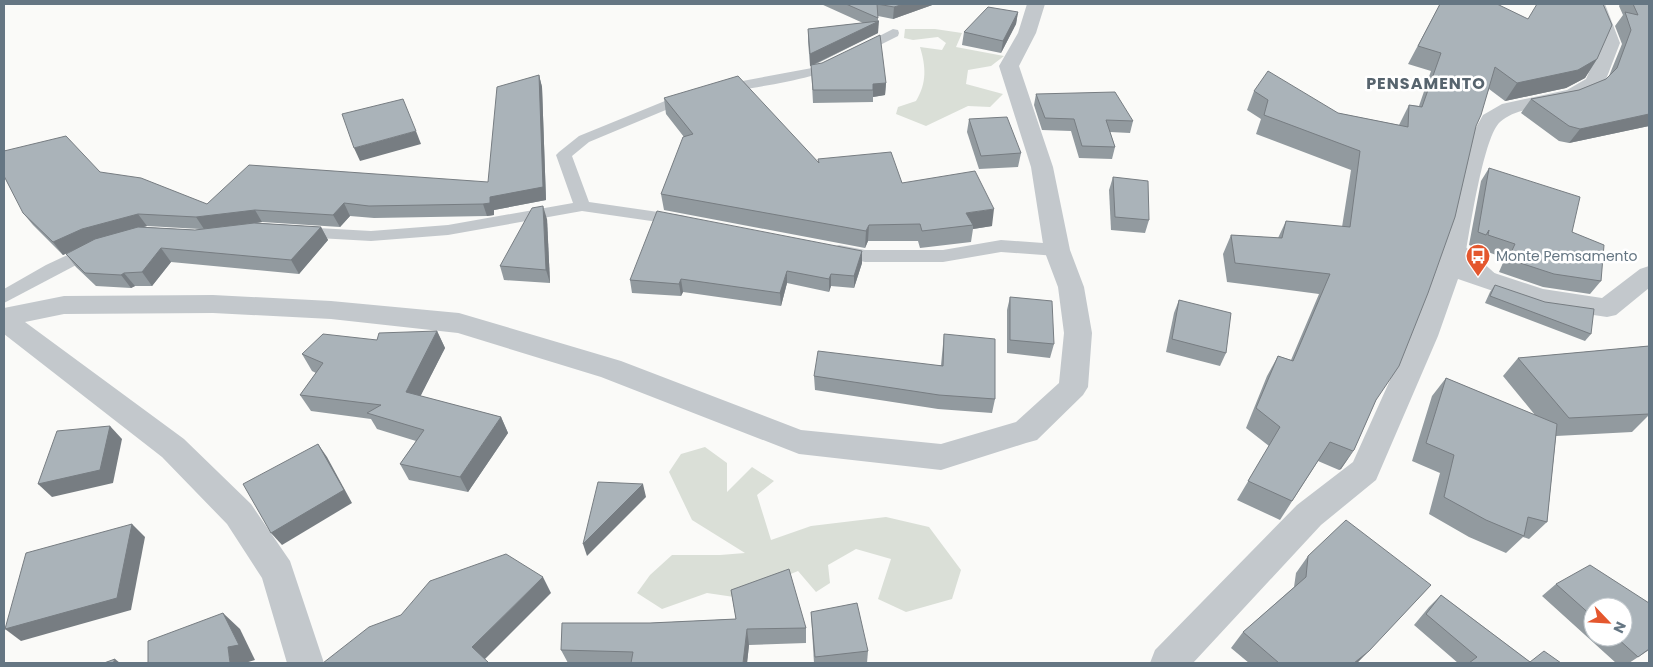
<svg xmlns="http://www.w3.org/2000/svg" width="1653" height="667" font-family="Poppins,sans-serif">
	<style>
		.green { fill: #dadfd7 }
		.lines { fill: none; stroke-linecap: round; stroke-linejoin: round }
		.service { fill: #c3c8cc; fill-rule: evenodd }
		.minor { fill: #c3c8cc; fill-rule: evenodd }
		.wall { fill: #929a9f; fill-rule: evenodd }
		.shaded-wall { fill: #777d82 }
		.building { fill: #aab3b9; stroke: #777d82 }
		.labels { text-anchor: middle; dominant-baseline: central; stroke-width: 5; stroke-linejoin: round; paint-order: stroke }
		.poi-label { font-size: 14px; fill: #657683; stroke: #fff; text-anchor: start }
		.far-district-label { font-size: 16px; font-weight: bold; letter-spacing: 1px; fill: #57646e; stroke: #fff }
	</style>
	<rect width="100%" height="100%" fill="#fafaf8"/>
	<g class="green">
		<path d="M 905,29 L 935,29 L 962,33 L 956,47 L 1004,56 L 991,66 L 968,70 L 966,84 L 1003,94 L 990,107 L 968,106 L 926,126 L 896,114 L 898,107 L 916,101 C 927,83 926,67 920,47 L 942,50 L 946,43 L 938,37 L 913,40 L 904,38 Z"/>
		<path d="M 705,447 L 727,463 L 727,492 L 752,467 L 774,481 L 757,495 L 771,540 L 811,526 L 886,517 L 929,527 L 961,570 L 952,599 L 906,612 L 878,599 L 891,559 L 856,549 L 828,565 L 830,583 L 816,592 L 798,571 L 734,597 L 707,593 L 662,609 L 637,593 L 650,575 L 672,555 L 720,555 L 745,553 L 692,520 L 669,472 L 681,454 Z"/>
	</g>
	<g class="lines">
		<g class="service">
			<path d="M 893,29 L 898,30 L 899,33 L 898,36 L 862,54 L 852,54 L 850,51 Z"/>
			<path d="M 833,59 L 840,63 C 828,78 744,89 721,93 L 714,89 L 721,85 L 812,68 Z"/>
			<path d="M 687,92 L 694,96 L 692,99 L 589,142 L 572,156 L 589,202 L 679,215 L 685,216 L 687,220 L 685,224 L 679,225 L 582,211 L 448,235 L 371,241 L 300,237 L 294,236 L 292,232 L 294,228 L 300,227 L 371,231 L 448,225 L 573,203 L 556,155 L 559,152 L 579,136 Z"/>
			<path d="M 1001,240 L 1057,244 L 1063,246 L 1066,250 L 1063,254 L 1057,256 L 1001,252 L 943,262 L 865,262 L 833,255 L 830,251 L 833,247 L 839,245 L 865,250 L 943,250 Z"/>
			<path d="M 1454,240 L 1460,242 L 1500,278 L 1503,282 L 1500,286 L 1494,288 L 1488,286 L 1448,250 L 1446,246 L 1448,242 Z"/>
			<path d="M 93,243 L 99,245 L 102,249 L 99,253 L 4,303 L 4,289 L 46,265 Z"/>
		</g>
		<g class="minor">
			<path d="M 1027,4 L 1045,4 L 1036,33 L 1019,66 L 1053,167 L 1070,250 L 1084,287 L 1092,333 L 1088,387 L 1083,395 L 1037,440 L 1026,443 L 941,470 L 799,454 L 601,377 L 458,333 L 331,319 L 213,313 L 64,314 L 25,322 L 184,439 L 251,504 L 290,561 L 324,663 L 287,663 L 262,578 L 227,524 L 162,457 L 4,334 L 4,308 L 64,296 L 213,295 L 331,301 L 459,313 L 621,361 L 801,430 L 941,444 L 1016,422 L 1059,383 L 1064,333 L 1058,287 L 1044,250 L 1031,167 L 999,66 L 1018,33 Z"/>
			<path d="M 1587,4 L 1605,4 L 1620,43 L 1605,82 C 1582,116 1528,97 1500,122 C 1483,137 1469,236 1464,263 L 1543,289 L 1602,298 L 1640,269 L 1649,266 L 1649,288 L 1616,315 L 1607,317 L 1540,307 L 1458,279 L 1438,336 L 1376,480 L 1321,525 L 1193,663 L 1150,663 L 1155,650 L 1297,505 L 1353,462 L 1410,336 L 1437,267 L 1466,145 L 1483,115 L 1502,104 L 1567,90 L 1586,79 L 1602,43 Z"/>
		</g>
	</g>
	<g class="wall">
		<path d="M 821,4 L 935,4 L 893,19 L 878,16 L 878,33 L 814,65 L 886,83 L 885,95 L 873,97 L 873,102 L 813,103 L 811,66 L 810,66 L 808,41 L 808,29 L 863,23 Z"/>
		<path d="M 1440,4 L 1597,59 L 1585,78 L 1566,88 L 1505,101 L 1489,89 L 1376,400 L 1354,450 L 1341,469 L 1339,470 L 1318,461 L 1280,520 L 1237,500 L 1269,446 L 1246,428 L 1267,376 L 1278,356 L 1291,360 L 1319,294 L 1227,282 L 1223,254 L 1231,235 L 1278,238 L 1286,221 L 1342,227 L 1351,170 L 1256,134 L 1261,119 L 1247,110 L 1254,91 L 1338,113 L 1399,125 L 1409,105 L 1419,106 L 1431,71 L 1408,64 Z"/>
		<path d="M 1620,4 L 1649,4 L 1649,126 L 1569,143 L 1559,141 L 1521,113 L 1531,99 L 1579,90 L 1606,79 L 1609,76 L 1622,44 L 1615,26 L 1623,15 L 1619,6 Z"/>
		<path d="M 1018,12 L 1016,24 L 1001,53 L 962,45 L 964,32 Z"/>
		<path d="M 539,75 L 542,87 L 546,200 L 494,210 L 494,215 L 487,216 L 374,218 L 350,216 L 340,227 L 262,222 L 257,223 L 321,227 L 328,240 L 299,274 L 171,262 L 152,286 L 135,286 L 131,288 L 96,286 L 76,267 L 66,254 L 84,245 L 63,255 L 33,225 L 23,213 L 207,204 L 488,182 ZM 147,226 L 200,229 L 195,230 L 144,227 Z"/>
		<path d="M 1036,94 L 1133,121 L 1130,133 L 1110,132 L 1115,147 L 1112,159 L 1079,158 L 1071,131 L 1042,130 L 1034,105 Z"/>
		<path d="M 664,98 L 818,163 L 902,183 L 992,226 L 973,229 L 971,242 L 920,248 L 918,241 L 868,241 L 865,248 L 664,210 L 661,194 L 684,137 L 666,114 Z"/>
		<path d="M 969,119 L 1021,153 L 1018,167 L 979,169 L 967,132 Z"/>
		<path d="M 1489,168 L 1572,232 L 1601,281 L 1590,294 L 1543,287 L 1499,272 L 1505,258 L 1479,249 L 1480,244 L 1477,248 L 1469,245 L 1481,181 Z"/>
		<path d="M 1113,177 L 1149,220 L 1145,233 L 1111,230 L 1109,190 Z"/>
		<path d="M 547,219 L 550,283 L 504,280 L 500,266 Z"/>
		<path d="M 862,251 L 862,263 L 854,288 L 831,286 L 829,292 L 787,283 L 781,306 L 683,292 L 681,296 L 632,293 L 630,280 Z"/>
		<path d="M 1495,285 L 1591,334 L 1585,341 L 1485,303 L 1490,292 Z"/>
		<path d="M 1010,297 L 1054,344 L 1050,358 L 1007,353 L 1007,310 Z"/>
		<path d="M 1179,300 L 1226,353 L 1220,366 L 1166,352 L 1174,313 Z"/>
		<path d="M 437,331 L 445,348 L 420,396 L 501,417 L 508,433 L 468,492 L 409,480 L 400,464 L 416,441 L 377,429 L 371,419 L 311,411 L 300,395 L 316,373 L 312,371 L 302,354 L 377,340 Z"/>
		<path d="M 944,334 L 995,399 L 992,413 L 938,409 L 815,390 L 814,376 L 941,365 Z"/>
		<path d="M 1649,346 L 1649,415 L 1632,432 L 1556,436 L 1547,522 L 1529,539 L 1523,537 L 1506,553 L 1469,537 L 1429,514 L 1440,473 L 1412,461 L 1432,396 L 1446,378 L 1535,415 L 1503,376 L 1518,358 Z"/>
		<path d="M 1308,556 L 1431,585 L 1357,663 L 1249,663 L 1231,648 L 1243,632 L 1294,587 L 1296,573 Z"/>
		<path d="M 1556,584 L 1649,603 L 1649,650 L 1629,663 L 1616,663 L 1542,596 ZM 1593,607 L 1623,637 L 1593,637 Z"/>
		<path d="M 731,590 L 806,628 L 806,643 L 749,645 L 747,663 L 568,663 L 561,650 L 650,623 L 736,619 Z"/>
		<path d="M 1441,595 L 1530,662 L 1561,663 L 1458,663 L 1414,625 L 1429,607 Z"/>
		<path d="M 811,612 L 868,651 L 867,663 L 814,663 Z"/>
	</g>
	<g class="shaded-wall">
		<path d="M 904,4 L 935,4 L 893,19 L 894,7 Z"/>
		<path d="M 1018,12 L 1016,24 L 1001,53 L 1003,41 Z"/>
		<path d="M 879,21 L 878,33 L 810,66 L 810,54 Z"/>
		<path d="M 1597,59 L 1585,78 L 1566,88 L 1505,101 L 1517,83 Z"/>
		<path d="M 539,75 L 542,87 L 546,200 L 494,210 L 494,215 L 487,216 L 483,204 Z"/>
		<path d="M 886,83 L 885,95 L 873,97 L 873,84 Z"/>
		<path d="M 1649,114 L 1649,126 L 1569,143 L 1580,129 Z"/>
		<path d="M 416,131 L 421,144 L 360,161 L 354,148 Z"/>
		<path d="M 344,203 L 350,216 L 340,227 L 333,215 Z"/>
		<path d="M 543,206 L 547,219 L 550,283 L 546,270 Z"/>
		<path d="M 994,209 L 992,226 L 973,229 L 973,225 L 966,213 Z"/>
		<path d="M 255,210 L 262,222 L 204,229 L 196,217 Z"/>
		<path d="M 138,214 L 147,226 L 92,241 L 63,255 L 53,242 L 82,229 Z"/>
		<path d="M 869,225 L 868,241 L 865,248 L 866,231 Z"/>
		<path d="M 321,227 L 328,240 L 299,274 L 291,260 Z"/>
		<path d="M 161,248 L 171,262 L 152,286 L 142,272 Z"/>
		<path d="M 862,251 L 862,263 L 854,288 L 854,276 Z"/>
		<path d="M 787,271 L 787,283 L 781,306 L 780,293 Z"/>
		<path d="M 124,273 L 135,286 L 131,288 L 121,275 Z"/>
		<path d="M 831,274 L 831,286 L 829,292 L 829,279 Z"/>
		<path d="M 681,279 L 683,292 L 681,296 L 679,284 Z"/>
		<path d="M 437,331 L 445,348 L 414,409 L 406,392 Z"/>
		<path d="M 501,417 L 508,433 L 468,492 L 460,477 Z"/>
		<path d="M 110,426 L 122,439 L 113,483 L 52,497 L 38,484 Z"/>
		<path d="M 318,444 L 327,457 L 352,503 L 282,545 L 271,533 Z"/>
		<path d="M 1354,450 L 1341,469 L 1339,470 L 1353,451 Z"/>
		<path d="M 643,484 L 646,497 L 587,556 L 583,544 Z"/>
		<path d="M 132,524 L 145,537 L 131,610 L 21,641 L 5,629 Z"/>
		<path d="M 543,577 L 551,593 L 482,662 L 472,647 Z"/>
		<path d="M 223,613 L 240,629 L 255,660 L 245,663 L 230,663 Z"/>
		<path d="M 747,629 L 749,645 L 747,663 L 743,663 Z"/>
		<path d="M 1369,651 L 1357,663 L 1354,663 Z"/>
		<path d="M 115,659 L 120,663 L 113,663 Z"/>
	</g>
	<g class="building">
		<path d="M 846,4 L 904,4 L 894,7 L 877,4 L 878,18 Z"/>
		<path d="M 1440,4 L 1497,4 L 1528,19 L 1537,4 L 1603,4 L 1612,25 L 1597,59 L 1578,70 L 1517,83 L 1495,67 L 1481,115 L 1476,126 L 1455,217 L 1428,293 L 1399,366 L 1376,400 L 1354,450 L 1353,451 L 1330,442 L 1292,501 L 1248,481 L 1280,427 L 1256,408 L 1278,356 L 1293,361 L 1330,274 L 1235,263 L 1231,235 L 1282,238 L 1286,221 L 1350,227 L 1360,151 L 1264,115 L 1268,100 L 1254,91 L 1268,71 L 1338,113 L 1408,127 L 1409,105 L 1422,107 L 1441,53 L 1418,46 Z"/>
		<path d="M 1633,4 L 1649,4 L 1649,114 L 1580,129 L 1569,126 L 1531,99 L 1579,90 L 1606,79 L 1617,68 L 1631,30 L 1625,12 L 1638,15 Z"/>
		<path d="M 988,7 L 1018,12 L 1003,41 L 964,32 Z"/>
		<path d="M 879,21 L 810,54 L 808,29 Z"/>
		<path d="M 880,35 L 886,83 L 873,84 L 873,90 L 813,90 L 811,65 L 822,63 Z"/>
		<path d="M 539,75 L 543,187 L 490,197 L 490,203 L 483,204 L 369,206 L 344,203 L 333,215 L 255,210 L 196,217 L 138,214 L 82,229 L 53,242 L 23,213 L 4,176 L 4,151 L 66,136 L 100,172 L 141,178 L 207,204 L 249,165 L 488,182 L 497,87 Z"/>
		<path d="M 738,76 L 819,163 L 818,159 L 891,152 L 902,183 L 975,171 L 994,209 L 966,213 L 973,225 L 922,231 L 920,224 L 869,225 L 866,231 L 661,194 L 683,137 L 693,134 L 664,98 Z"/>
		<path d="M 1115,92 L 1133,121 L 1106,120 L 1115,147 L 1082,146 L 1074,119 L 1045,118 L 1036,94 Z"/>
		<path d="M 403,99 L 416,131 L 354,148 L 342,114 Z"/>
		<path d="M 1007,117 L 1021,153 L 981,156 L 969,119 Z"/>
		<path d="M 1489,168 L 1580,197 L 1572,232 L 1604,245 L 1601,281 L 1554,274 L 1508,259 L 1515,244 L 1488,235 L 1489,230 L 1486,235 L 1478,232 Z"/>
		<path d="M 1113,177 L 1148,181 L 1149,220 L 1115,217 Z"/>
		<path d="M 543,206 L 546,270 L 500,266 L 532,208 Z"/>
		<path d="M 657,211 L 862,251 L 854,276 L 831,274 L 829,279 L 787,271 L 780,293 L 681,279 L 679,284 L 630,280 Z"/>
		<path d="M 254,223 L 321,227 L 291,260 L 161,248 L 142,272 L 124,273 L 121,275 L 85,273 L 66,254 L 95,239 L 138,227 L 195,230 Z"/>
		<path d="M 1495,285 L 1545,302 L 1594,309 L 1591,334 L 1490,296 Z"/>
		<path d="M 1010,297 L 1052,301 L 1054,344 L 1010,340 Z"/>
		<path d="M 1179,300 L 1231,313 L 1226,353 L 1172,339 Z"/>
		<path d="M 437,331 L 406,392 L 501,417 L 460,477 L 400,464 L 424,430 L 367,413 L 381,405 L 300,395 L 323,363 L 302,354 L 323,334 L 377,340 L 379,333 Z"/>
		<path d="M 944,334 L 995,339 L 995,399 L 939,395 L 814,376 L 818,351 L 943,366 Z"/>
		<path d="M 1649,346 L 1649,414 L 1569,418 L 1518,358 Z"/>
		<path d="M 1446,378 L 1557,424 L 1547,522 L 1528,517 L 1524,536 L 1486,520 L 1444,497 L 1454,455 L 1426,443 Z"/>
		<path d="M 110,426 L 100,470 L 38,484 L 57,431 Z"/>
		<path d="M 318,444 L 344,490 L 271,533 L 243,484 Z"/>
		<path d="M 598,482 L 643,484 L 583,544 Z"/>
		<path d="M 1346,520 L 1431,585 L 1369,651 L 1354,663 L 1279,663 L 1243,632 L 1306,577 L 1308,556 Z"/>
		<path d="M 132,524 L 117,598 L 5,629 L 26,553 Z"/>
		<path d="M 506,554 L 543,577 L 472,647 L 489,663 L 323,663 L 369,627 L 401,615 L 430,581 Z"/>
		<path d="M 1590,565 L 1649,603 L 1649,649 L 1638,657 L 1616,637 L 1623,637 L 1623,607 L 1593,607 L 1593,617 L 1556,584 Z"/>
		<path d="M 789,569 L 806,628 L 747,629 L 743,663 L 631,663 L 633,652 L 561,650 L 562,623 L 650,623 L 736,619 L 731,590 Z"/>
		<path d="M 1441,595 L 1530,662 L 1544,651 L 1561,663 L 1469,663 L 1477,657 L 1426,614 Z"/>
		<path d="M 857,603 L 868,651 L 815,657 L 811,612 Z"/>
		<path d="M 223,613 L 239,645 L 228,647 L 230,663 L 148,663 L 148,641 Z"/>
		<path d="M 115,659 L 113,663 L 104,663 Z"/>
	</g>
	<defs>
		<symbol id="bus-pin" viewBox="-11 -11 22 30"><path d="M0 17L-7.5 6A9.5 9.5 0 1 1 7.5 6Z" fill="#e4572e" stroke="#fff"/><path d="M-5-6H5V4H4V6H2V4H-2V6H-4V4H-5ZM-3.5-4V0h7V-4ZM-3.5 1.2v1.5H-2V1.2ZM2 1.2v1.5H3.5V1.2Z" fill="#fff"/></symbol>
	</defs>
	<g fill-rule="evenodd">
		<use href="#bus-pin" x="1464" y="242" width="28" height="38"/>
	</g>
	<g class="labels">
		<g class="poi-label">
			<text x="1496" y="256">Monte Pemsamento</text>
		</g>
		<g class="far-district-label">
			<text x="1426" y="83">PENSAMENTO</text>
		</g>
	</g>
	<rect width="1653" height="667" fill="none" stroke="#657683" stroke-width="10"/>
	<g transform="translate(1608 622) rotate(115)"><circle r="24" fill="#ffffff" stroke="#c1c8cd"/>
	<path d="M0-4L9 19L0 12L-9 19Z" fill="#e4572e"/>
	<text y="-8" font-size="14" font-weight="bold" text-anchor="middle" fill="#657683">N</text>
	</g>
</svg>
